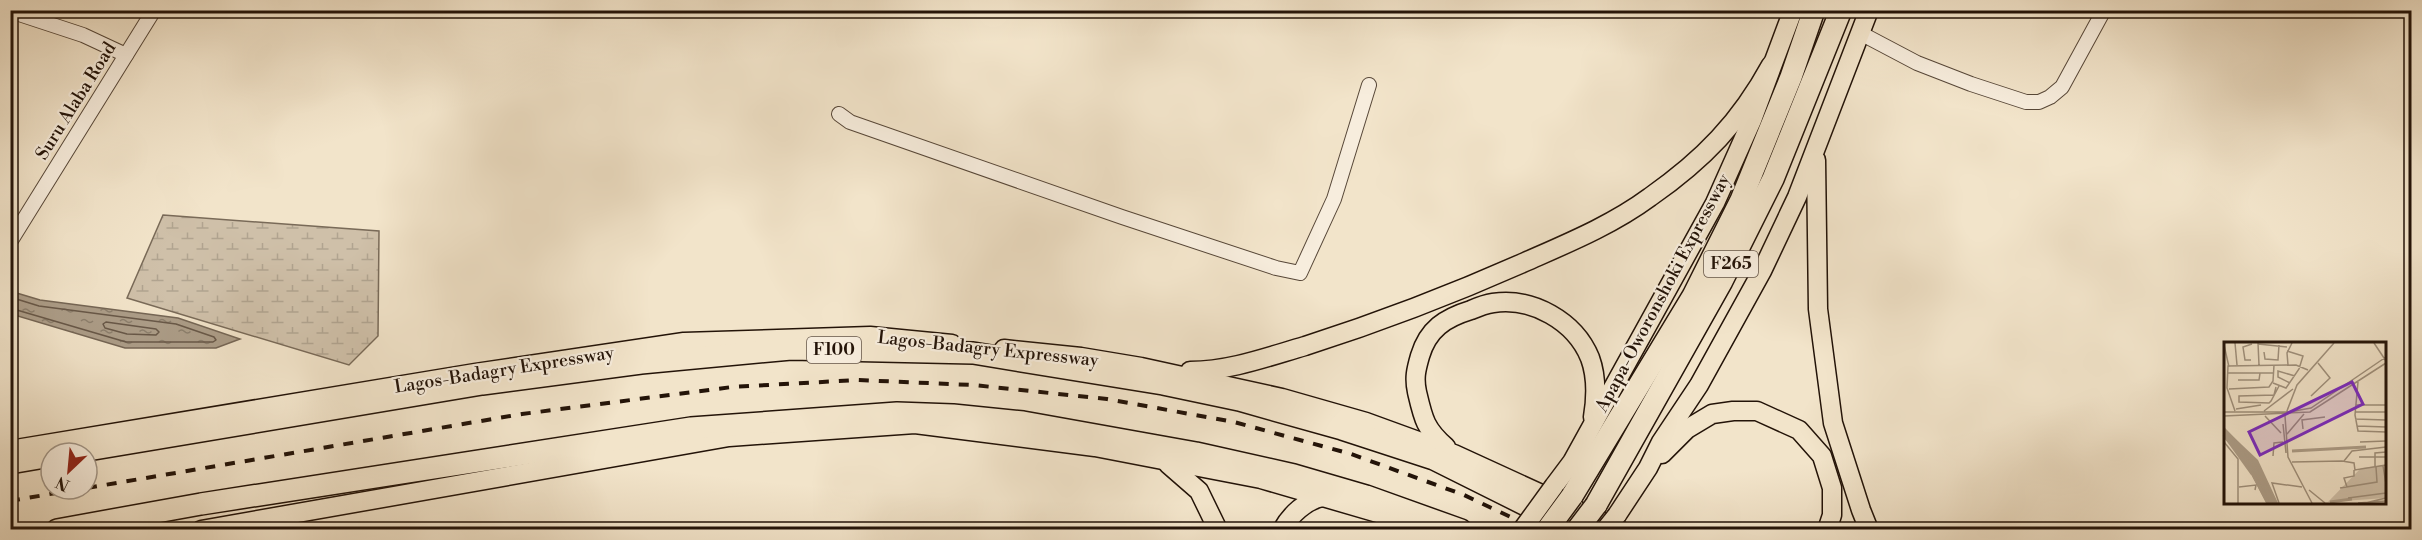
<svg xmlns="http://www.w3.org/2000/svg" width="2422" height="540" font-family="'Libre Bodoni',serif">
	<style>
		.wetland { fill: url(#wetland-marsh); stroke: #796a58; stroke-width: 1.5 }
		.water { fill: url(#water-ripples); stroke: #756655; stroke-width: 1.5 }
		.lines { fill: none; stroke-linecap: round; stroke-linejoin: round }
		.shore { stroke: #685848; stroke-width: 1.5 }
		.minor-casing { stroke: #574738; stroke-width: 16 }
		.major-casing { stroke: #231308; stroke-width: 21 }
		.highway-casing { stroke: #231308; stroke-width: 24 }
		.minor { stroke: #f7eddd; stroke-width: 14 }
		.major { stroke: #f2e4ca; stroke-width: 18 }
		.highway { stroke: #f2e4ca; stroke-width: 21 }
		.rail { stroke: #231308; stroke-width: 4; stroke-dasharray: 10 10; stroke-linecap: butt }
		.major-bridge-casing { stroke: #231308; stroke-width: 21; stroke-linecap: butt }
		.highway-bridge-casing { stroke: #231308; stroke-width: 24; stroke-linecap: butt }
		.major-bridge { stroke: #f2e4ca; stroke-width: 18 }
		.highway-bridge { stroke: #f2e4ca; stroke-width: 21 }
		.labels { text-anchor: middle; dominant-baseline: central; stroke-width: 4.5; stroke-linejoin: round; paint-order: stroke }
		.shield { fill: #f7eddd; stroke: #635448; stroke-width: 1.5 }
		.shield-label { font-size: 16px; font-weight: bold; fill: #231308 }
		.street-label { font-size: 18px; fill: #231308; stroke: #f7eddd }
		.inset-river { fill: none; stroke: #ac9d88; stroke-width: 3 }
		.inset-road { fill: none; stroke: #9f907c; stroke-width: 1.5 }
		.view { fill: #7b2cbf; fill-opacity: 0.15; stroke: #7b2cbf; stroke-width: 3 }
		.inset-edge { fill: none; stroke: #231308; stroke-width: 3 }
	</style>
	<defs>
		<pattern id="wetland-marsh" width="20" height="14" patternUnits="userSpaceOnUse" patternTransform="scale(1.5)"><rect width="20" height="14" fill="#cfc0a9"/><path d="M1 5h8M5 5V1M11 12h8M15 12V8" fill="none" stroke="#b1a490"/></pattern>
		<pattern id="water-ripples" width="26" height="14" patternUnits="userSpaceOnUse" patternTransform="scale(1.5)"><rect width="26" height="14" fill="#ac9d88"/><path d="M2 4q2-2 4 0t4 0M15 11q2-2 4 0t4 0" fill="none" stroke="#8c7f6d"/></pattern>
	</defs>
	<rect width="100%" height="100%" fill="#f2e4ca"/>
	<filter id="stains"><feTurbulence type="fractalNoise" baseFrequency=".00333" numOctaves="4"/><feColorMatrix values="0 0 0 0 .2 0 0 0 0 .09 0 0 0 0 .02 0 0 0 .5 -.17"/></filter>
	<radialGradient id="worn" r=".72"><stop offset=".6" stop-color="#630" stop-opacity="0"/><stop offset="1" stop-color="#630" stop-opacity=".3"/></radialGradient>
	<path class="wetland" d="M 163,215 L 379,231 L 378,336 L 349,365 L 127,298 Z"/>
	<path class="water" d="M 10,291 L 40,300 L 178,318 L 240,339 L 216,348 L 125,348 L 11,314 Z"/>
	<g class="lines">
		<g class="shore">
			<path d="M 10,297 L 39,306 L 176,324 L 214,337 L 216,340 L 213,342 L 126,342 L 10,308"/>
			<path d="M 106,322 L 156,329 L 159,332 L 156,335 L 127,334 L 105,328 L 103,324 Z"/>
		</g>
		<defs>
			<g id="minor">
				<path d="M 10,11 L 83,35 L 126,55"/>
				<path d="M 1862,34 L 1917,63 L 1971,84 L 2026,102 L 2039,102 L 2050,97 L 2062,87 L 2104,10"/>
				<path d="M 839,114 L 850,122 L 1122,217 L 1276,268 L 1300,273 L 1334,199 L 1369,85"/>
				<path d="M 10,242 L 154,10"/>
			</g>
			<g id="major">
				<path d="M 1816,160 L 1818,309 L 1833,423 L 1861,510 L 1869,530"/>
				<path d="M 1004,349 L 1081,357 L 1141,367 L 1282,398 L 1366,422 L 1454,454 L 1620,530"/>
				<path d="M 1190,371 C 1230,371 1267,357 1305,346 C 1380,322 1453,294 1525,262 C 1568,243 1612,225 1650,197 C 1703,160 1740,122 1771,65"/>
				<path d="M 1446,447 C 1425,429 1423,418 1417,392 C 1414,378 1416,370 1420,356 C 1428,329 1445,318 1471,310 C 1478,307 1486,304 1493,303 C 1532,297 1575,321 1590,358 C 1597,377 1596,399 1593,417"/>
				<path d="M 10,450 L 475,373 L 684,342 L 870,336 L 952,344"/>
				<path d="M 1662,454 L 1687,429 L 1712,414 L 1733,411 L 1757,411 L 1799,430 L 1822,456 L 1832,488 L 1832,515 L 1827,530"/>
				<path d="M 1168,464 L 1199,491 L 1218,530"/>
				<path d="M 1554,486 L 1572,462 L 1715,203 L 1752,120 L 1793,10"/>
				<path d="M 1617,515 L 1648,468 L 1661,442 L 1699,385 L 1762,271 L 1797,197 L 1869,10"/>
				<path d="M 201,530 L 729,437 L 915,424 L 1095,447 L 1261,479 L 1395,518 L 1422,530"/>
				<path d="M 1282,530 C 1290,515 1306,500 1323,497"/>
			</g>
			<g id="highway">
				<path d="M 70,453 L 482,384 L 641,363 L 791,349 L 973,353 L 1163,384 L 1239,400 L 1342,429 L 1434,459 L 1576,530"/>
				<path d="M 10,463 L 51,456"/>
				<path d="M 1572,496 L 1693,296 L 1741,200 L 1791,77 L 1814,10"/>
				<path d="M 1596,505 L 1722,281 L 1773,179 L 1841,10"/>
				<path d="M 57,530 L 201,504 L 691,428 L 897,413 L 953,415 L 1023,422 L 1196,453 L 1294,475 L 1366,496 L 1461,530"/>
			</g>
		</defs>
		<use href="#minor" class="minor-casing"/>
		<use href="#major" class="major-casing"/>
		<use href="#highway" class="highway-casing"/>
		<use href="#minor" class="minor"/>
		<use href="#major" class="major"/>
		<use href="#highway" class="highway"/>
		<g class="rail">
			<path d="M 87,488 L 522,414 L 732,387 L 857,380 L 973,385 L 1107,399 L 1234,422 L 1351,454 L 1464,495 L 1538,530"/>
			<path d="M 10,501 L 79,489"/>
		</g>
		<defs>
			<g id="major-bridge">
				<path d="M 1522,530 L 1554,486"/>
				<path d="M 1605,530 L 1617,515"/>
			</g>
			<g id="highway-bridge">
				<path d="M 1547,530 L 1572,496"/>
				<path d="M 1577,530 L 1596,505"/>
			</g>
		</defs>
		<use href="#major-bridge" class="major-bridge-casing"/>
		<use href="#highway-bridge" class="highway-bridge-casing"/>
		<use href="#major-bridge" class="major-bridge"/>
		<use href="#highway-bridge" class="highway-bridge"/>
	</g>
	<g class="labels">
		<g class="shield">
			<rect x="1704" y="251" width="54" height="26" rx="4.5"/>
			<rect x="807" y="337" width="54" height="26" rx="4.5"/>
		</g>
		<g class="shield-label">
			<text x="1731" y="264">F265</text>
			<text x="834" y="350">F100</text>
		</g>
		<g class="street-label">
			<text transform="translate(76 101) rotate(-58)">Suru Alaba Road</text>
			<text transform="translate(1663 293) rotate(-62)">Apapa-Oworonshoki Expressway</text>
			<text transform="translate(988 349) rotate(6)">Lagos-Badagry Expressway</text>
			<text transform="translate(504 370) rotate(-9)">Lagos-Badagry Expressway</text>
		</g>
	</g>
	<g transform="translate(2224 342)">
		<rect width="162" height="162" fill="#f2e4ca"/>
		<path d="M 162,123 L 162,156 L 104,160 L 137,126 Z" fill="#cfc0a9"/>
		<path d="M 0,86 L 34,118 L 54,161 L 42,161 L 19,117 L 0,96 Z" fill="#ac9d88"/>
		<path class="inset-river" d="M 0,87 L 22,110 L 50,161M 0,89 L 28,123M 1,91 L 24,123 L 44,161M 0,93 L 28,132M 68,109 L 142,105M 25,120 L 40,144M 40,143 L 47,161M 106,160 L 128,157"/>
		<path class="inset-road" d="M 11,1 L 13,23M 34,1 L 35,23M 150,1 L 162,19M 34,2 L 63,5M 0,3 L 5,25M 40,10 L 41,17 L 54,18 L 55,3M 27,18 L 21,18 L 19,5 L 28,2M 64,23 L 63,11 L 68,1M 4,31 L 50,31M 14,38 L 35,38 L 36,31M 134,40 L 131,73 L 134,89 L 162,90M 49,41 L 62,46 L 75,27 L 79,14 L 63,9M 66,41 L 54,35 L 54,29 L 71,34M 52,45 L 50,53 L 15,54 L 15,60 L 45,61 L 47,59 L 55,44M 5,47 L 45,45 L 49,39 L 50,23M 87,54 L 106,36 L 94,21M 132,63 L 162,63M 12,67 L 37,63M 11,69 L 3,46 L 4,24 L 72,23 L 84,28M 40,69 L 69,47M 0,70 L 65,70 L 87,66 L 162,15M 132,70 L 162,70M 0,74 L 86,70 L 162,21M 41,74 L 57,91M 131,77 L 162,78M 59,82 L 62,111M 133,84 L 162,85M 79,87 L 78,78 L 101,75M 63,92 L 80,72M 0,100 L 14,117 L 14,161M 136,100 L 162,99M 49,114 L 50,101 L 59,100M 135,115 L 162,115M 120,119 L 128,109 L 162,105M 68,120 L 118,119 L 130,121 L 131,128 L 162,123M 159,124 L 162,142M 151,125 L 151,111 L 162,110M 15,145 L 32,143 L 31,148M 123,145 L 120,136 L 130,134 L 130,128M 116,146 L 153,140 L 152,125M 85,148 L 101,161M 124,156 L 162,151M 55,161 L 48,141 L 78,145M 88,161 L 64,115 L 61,74 L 73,43 L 110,1M 134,161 L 162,159M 141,161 L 162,156"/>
		<path class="view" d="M 128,40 L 139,62 L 36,113 L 25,90 Z"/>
		<rect width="162" height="162" class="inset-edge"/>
	</g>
	<rect width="2422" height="540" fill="none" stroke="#f2e4ca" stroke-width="36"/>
	<rect x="12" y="12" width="2398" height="516" fill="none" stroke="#231308" stroke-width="3"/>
	<rect x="18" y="18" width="2386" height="504" fill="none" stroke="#231308" stroke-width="1.5"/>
	<g transform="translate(69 471) rotate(206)"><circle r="28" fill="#f7eddd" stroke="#a29688" stroke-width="1.5"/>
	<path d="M0-4.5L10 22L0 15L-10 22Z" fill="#8f2418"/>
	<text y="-9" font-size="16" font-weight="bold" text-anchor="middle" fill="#231308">N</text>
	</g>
	<rect width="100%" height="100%" filter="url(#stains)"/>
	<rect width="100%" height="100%" fill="url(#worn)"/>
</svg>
